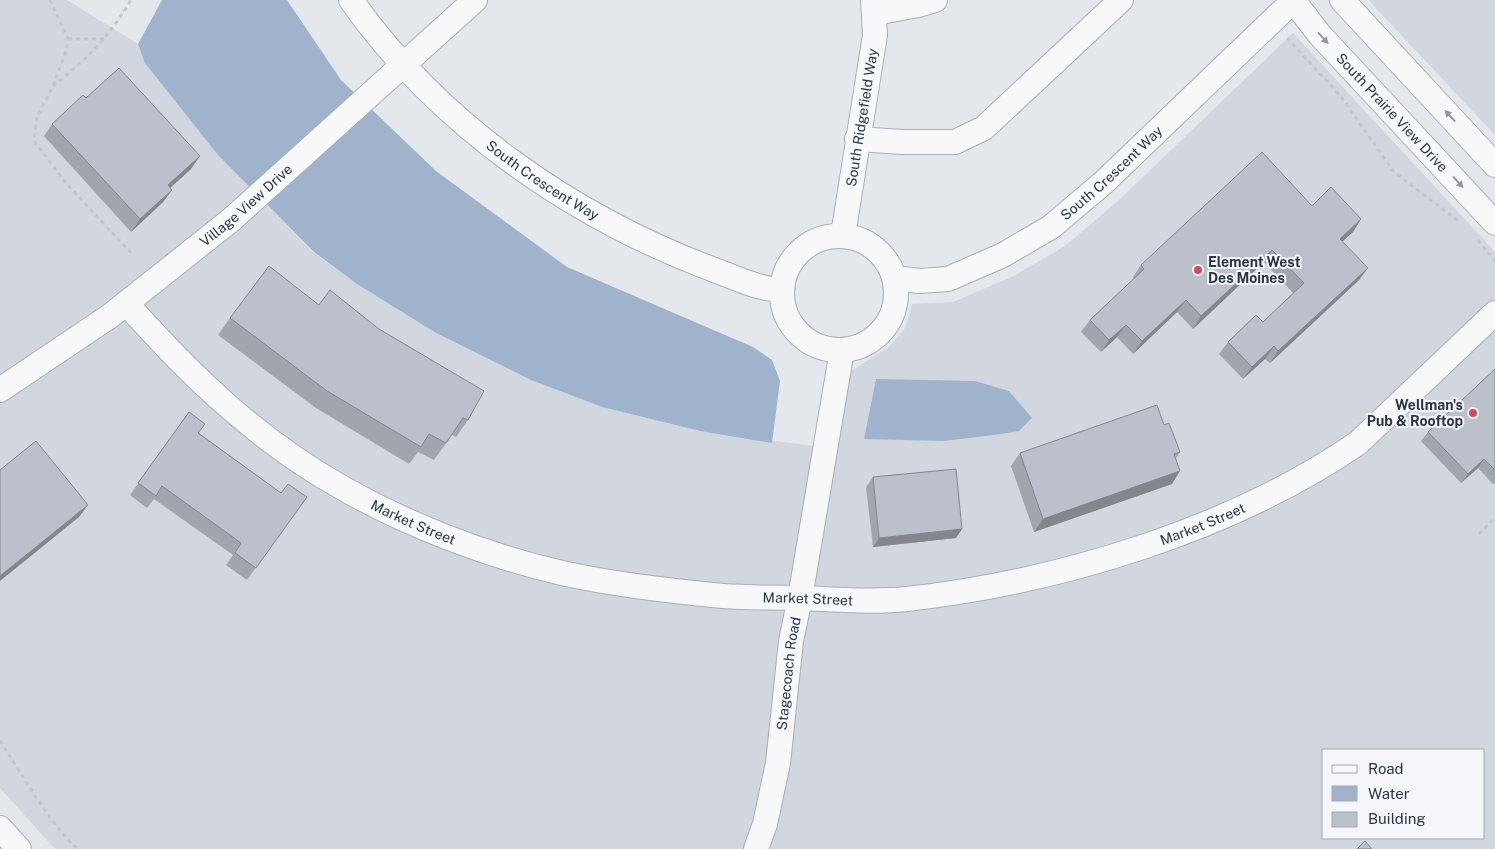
<svg xmlns="http://www.w3.org/2000/svg" width="1495" height="849" font-family="'Public Sans',sans-serif">
	<style>
		.built { fill: #d2d6de; fill-rule: evenodd }
		.water { fill: #9fb4cc }
		.lines { fill: none; stroke-linecap: round; stroke-linejoin: round }
		.minor-casing { stroke: #a9aeb7; stroke-width: 26 }
		.path { stroke: #c2c5cb; stroke-width: 3; stroke-dasharray: 4 4; stroke-linecap: butt }
		.minor { stroke: #f7f8fa; stroke-width: 24 }
		.wall { fill: #a1a5ae }
		.shaded-wall { fill: #83868d }
		.building { fill: #bbc0ca; stroke: #83868d }
		.oneway { fill: #9196a0 }
		.poi-dot { fill: #d1495b; stroke: #f4f6f9; stroke-width: 2 }
		.labels { text-anchor: middle; dominant-baseline: central; stroke-width: 4; stroke-linejoin: round; paint-order: stroke }
		.street-label { font-size: 14px; fill: #2b3445; stroke: #f4f6f9 }
		.poi-label { font-size: 14px; font-weight: bold; fill: #2b3445; stroke: #f4f6f9; text-anchor: start }
	</style>
	<rect width="100%" height="100%" fill="#e4e7ec"/>
	<g class="built">
		<path d="M 0,0 L 67,0 L 138,44 L 146,63 L 218,155 L 313,252 L 357,284 L 436,333 L 531,380 L 602,407 L 700,431 L 836,449 L 848,373 L 889,347 L 905,328 L 912,304 L 953,302 L 1014,276 L 1065,246 L 1118,201 L 1293,33 L 1495,252 L 1495,849 L 55,849 L 0,788 ZM 1324,750 L 1484,750 L 1484,838 L 1324,838 Z"/>
		<path d="M 1369,0 L 1495,0 L 1495,135 L 1374,6 Z"/>
	</g>
	<g class="water">
		<path d="M 162,0 L 287,0 L 341,80 L 436,171 L 567,267 L 753,347 L 772,360 L 780,381 L 772,443 L 700,431 L 602,407 L 531,380 L 436,333 L 357,284 L 314,252 L 218,155 L 145,63 L 138,44 Z"/>
		<path d="M 876,379 L 975,381 L 1009,391 L 1032,418 L 1019,431 L 994,435 L 944,441 L 864,439 Z"/>
	</g>
	<g class="lines">
		<defs>
			<g id="minor">
				<path id="s1" d="M 351,0 C 440,126 574,218 717,271 C 734,277 766,293 782,288"/>
				<path id="s2" d="M 1293,0 L 1319,34 L 1495,223"/>
				<path d="M 1342,0 L 1495,165"/>
				<path d="M 875,13 L 918,5 L 935,0"/>
				<path d="M 857,139 L 902,142 L 955,142 L 984,128 L 1121,0"/>
				<path id="s3" d="M 843,235 L 875,35 L 873,0"/>
				<circle cx="839" cy="293" r="57"/>
				<path id="s4" d="M 895,278 L 919,281 L 948,279 L 1003,255 L 1051,227 L 1103,183 L 1294,0"/>
				<path id="s5" d="M 126,303 C 190,375 257,440 341,487 C 407,525 488,556 562,573 C 615,585 670,591 723,596 C 748,598 773,597 798,598 C 834,599 870,603 907,599 C 1059,582 1231,530 1358,443 L 1495,313"/>
				<path id="s6" d="M 0,390 L 110,316 L 231,220 L 475,0"/>
				<path d="M 0,828 L 19,849"/>
				<path id="s7" d="M 756,849 L 765,824 L 778,763 L 791,641 L 800,598 L 842,350"/>
			</g>
		</defs>
		<use href="#minor" class="minor-casing"/>
		<g class="path">
			<path d="M 50,0 L 68,39 L 66,51 L 53,86 L 37,117 L 34,141 L 66,183 L 131,253"/>
			<path d="M 1287,38 L 1339,94 L 1394,172 L 1461,223"/>
			<path d="M 68,39 L 105,39"/>
			<path d="M 53,86 C 87,59 109,37 131,0"/>
			<path d="M 1478,240 L 1495,261"/>
			<path d="M 1479,534 L 1495,518"/>
			<path d="M 0,741 C 16,765 58,837 79,849"/>
		</g>
		<use href="#minor" class="minor"/>
	</g>
	<g class="wall">
		<path d="M 86,98 L 191,169 L 170,188 L 172,190 L 163,202 L 131,232 L 44,136 L 52,124 Z"/>
		<path d="M 1312,206 L 1361,219 L 1353,232 L 1343,241 L 1359,280 L 1270,363 L 1265,359 L 1243,379 L 1219,354 L 1228,342 L 1263,322 L 1293,293 L 1264,262 L 1193,329 L 1177,312 L 1133,354 L 1117,337 L 1101,352 L 1081,332 L 1090,320 L 1134,279 L 1133,277 L 1141,265 Z"/>
		<path d="M 319,305 L 468,420 L 456,437 L 452,435 L 434,460 L 418,452 L 409,464 L 316,408 L 218,335 L 230,318 Z"/>
		<path d="M 1495,369 L 1495,483 L 1493,484 L 1478,468 L 1461,483 L 1421,441 L 1428,432 Z"/>
		<path d="M 189,412 L 199,433 L 281,493 L 307,497 L 247,580 L 226,565 L 233,555 L 154,499 L 147,508 L 130,495 Z"/>
		<path d="M 1164,425 L 1180,452 L 1176,458 L 1172,484 L 1034,532 L 1011,466 L 1020,453 Z"/>
		<path d="M 873,477 L 962,529 L 956,538 L 873,547 L 866,487 Z"/>
	</g>
	<g class="shaded-wall">
		<path d="M 200,156 L 191,169 L 159,198 L 168,185 Z"/>
		<path d="M 172,190 L 163,202 L 131,232 L 140,219 Z"/>
		<path d="M 1361,219 L 1353,232 L 1332,251 L 1340,239 Z"/>
		<path d="M 1272,250 L 1264,262 L 1193,329 L 1201,316 Z"/>
		<path d="M 1368,268 L 1359,280 L 1270,363 L 1278,351 Z"/>
		<path d="M 1186,300 L 1177,312 L 1133,354 L 1142,341 Z"/>
		<path d="M 1126,325 L 1117,337 L 1101,352 L 1109,340 Z"/>
		<path d="M 1274,346 L 1265,359 L 1243,379 L 1252,367 Z"/>
		<path d="M 1484,459 L 1478,468 L 1461,483 L 1468,474 Z"/>
		<path d="M 1180,471 L 1172,484 L 1034,532 L 1043,519 Z"/>
		<path d="M 88,505 L 79,517 L 0,581 L 0,576 Z"/>
		<path d="M 962,529 L 956,538 L 873,547 L 879,538 Z"/>
	</g>
	<g class="building">
		<path d="M 119,68 L 200,156 L 168,185 L 172,190 L 140,219 L 52,124 L 83,95 L 86,98 Z"/>
		<path d="M 1262,152 L 1312,206 L 1331,187 L 1361,219 L 1340,239 L 1368,268 L 1278,351 L 1274,346 L 1252,367 L 1228,342 L 1256,315 L 1263,322 L 1304,283 L 1272,250 L 1201,316 L 1186,300 L 1142,341 L 1126,325 L 1109,340 L 1090,320 L 1144,269 L 1141,265 Z"/>
		<path d="M 269,266 L 319,305 L 330,290 L 379,329 L 484,391 L 468,420 L 463,418 L 446,443 L 429,434 L 421,447 L 327,391 L 230,318 Z"/>
		<path d="M 1495,369 L 1495,470 L 1484,459 L 1468,474 L 1428,432 Z"/>
		<path d="M 1157,405 L 1164,425 L 1169,423 L 1180,452 L 1174,454 L 1180,471 L 1043,519 L 1020,453 Z"/>
		<path d="M 189,412 L 205,424 L 198,433 L 281,493 L 288,484 L 307,497 L 256,568 L 235,553 L 241,543 L 162,486 L 156,496 L 138,483 Z"/>
		<path d="M 36,441 L 88,505 L 0,576 L 0,470 Z"/>
		<path d="M 956,469 L 962,529 L 879,538 L 873,477 Z"/>
		<path d="M 1365,841 L 1372,849 L 1357,849 Z"/>
	</g>
	<defs><path id="oneway-solid" d="M-6-.8H1V-3.2L6.5 0L1 3.2V.8H-6Z" transform="scale(1.25)"/></defs>
	<g class="oneway">
		<use href="#oneway-solid" transform="translate(1323 38) rotate(48)"/>
		<use href="#oneway-solid" transform="translate(1450 116) rotate(-133)"/>
		<use href="#oneway-solid" transform="translate(1458 182) rotate(48)"/>
	</g>
	<g class="poi-dot">
		<circle cx="1198" cy="270" r="5"/>
		<circle cx="1473" cy="413" r="5"/>
	</g>
	<g class="labels">
		<g class="street-label">
			<text stroke="none"><textPath href="#s2" startOffset="150">South Prairie View Drive</textPath></text>
			<text stroke="none"><textPath href="#s3" startOffset="119">South Ridgefield Way</textPath></text>
			<text stroke="none"><textPath href="#s4" startOffset="250">South Crescent Way</textPath></text>
			<text stroke="none"><textPath href="#s1" startOffset="265">South Crescent Way</textPath></text>
			<text stroke="none"><textPath href="#s6" startOffset="308">Village View Drive</textPath></text>
			<text stroke="none"><textPath href="#s5" startOffset="365">Market Street</textPath></text>
			<text stroke="none"><textPath href="#s5" startOffset="1175">Market Street</textPath></text>
			<text stroke="none"><textPath href="#s5" startOffset="770">Market Street</textPath></text>
			<text stroke="none"><textPath href="#s7" startOffset="179">Stagecoach Road</textPath></text>
		</g>
		<g class="poi-label">
			<text x="1208" y="262">Element West<tspan x="1208" dy="16">Des Moines</tspan></text>
			<text x="1463" y="405" text-anchor="end">Wellman's<tspan x="1463" dy="16">Pub &amp; Rooftop</tspan></text>
		</g>
	</g>
	<rect x="1322" y="749" width="162" height="90" fill="#f4f6f9" stroke="#a4a8b1"/>
	<rect x="1332" y="765" width="25" height="8" fill="#f7f8fa" stroke="#a4a8b1"/>
	<text x="1368" y="774" font-size="15" fill="#2b3445">Road</text>
	<rect x="1332" y="786" width="25" height="15" fill="#9fb4cc" stroke="#a4a8b1"/>
	<text x="1368" y="799" font-size="15" fill="#2b3445">Water</text>
	<rect x="1332" y="812" width="25" height="15" fill="#bbc0ca" stroke="#a4a8b1"/>
	<text x="1368" y="824" font-size="15" fill="#2b3445">Building</text>
</svg>
